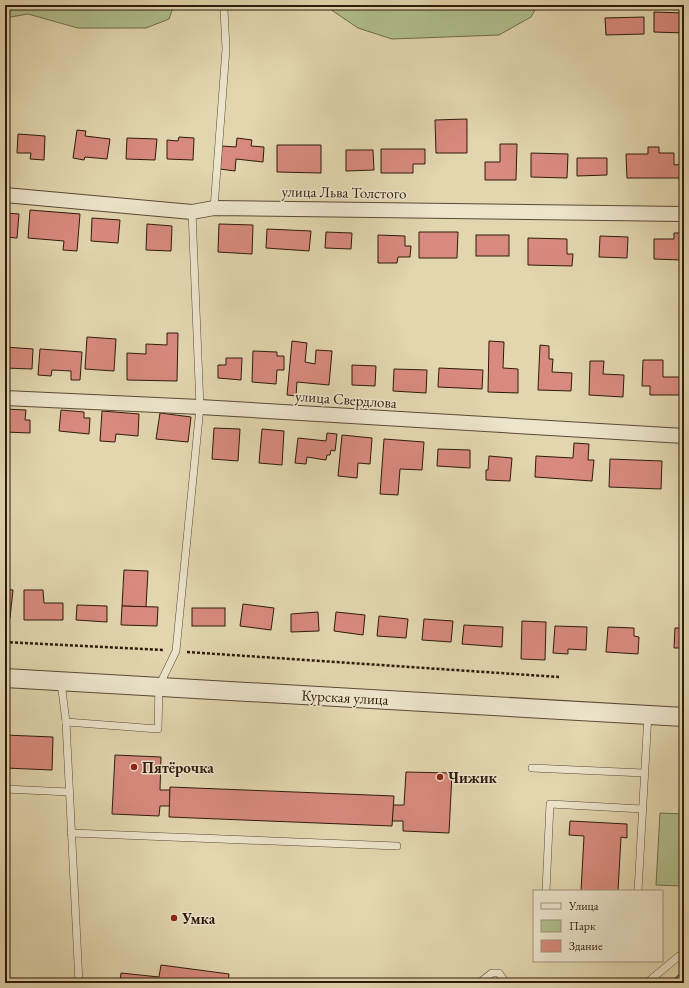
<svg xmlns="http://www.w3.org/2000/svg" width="689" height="988" font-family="'EB Garamond',serif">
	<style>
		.green { fill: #b0be8d; stroke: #706c4c }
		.building { fill: #d88a7e; stroke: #2f1a0c }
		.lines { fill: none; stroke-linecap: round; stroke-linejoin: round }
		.service-casing { stroke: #5c4935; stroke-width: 8 }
		.minor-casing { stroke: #5c4935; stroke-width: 16 }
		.tertiary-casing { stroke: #5c4935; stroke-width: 20 }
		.path { stroke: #2f1a0c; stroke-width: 2.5; stroke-dasharray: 3 2; stroke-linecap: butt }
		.service { stroke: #ece4cb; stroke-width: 7 }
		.minor { stroke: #ece4cb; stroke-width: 14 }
		.tertiary { stroke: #ece4cb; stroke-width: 18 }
		.poi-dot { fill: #8f2418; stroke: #ece4cb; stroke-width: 1.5 }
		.labels { text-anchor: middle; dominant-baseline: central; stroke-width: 3; stroke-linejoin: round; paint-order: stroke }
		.street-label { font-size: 15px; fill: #2f1a0c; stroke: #ece4cb }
		.poi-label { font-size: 15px; font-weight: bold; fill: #2f1a0c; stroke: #ece4cb; text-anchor: start }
	</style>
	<rect width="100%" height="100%" fill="#e2d6af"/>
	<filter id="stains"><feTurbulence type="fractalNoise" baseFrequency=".005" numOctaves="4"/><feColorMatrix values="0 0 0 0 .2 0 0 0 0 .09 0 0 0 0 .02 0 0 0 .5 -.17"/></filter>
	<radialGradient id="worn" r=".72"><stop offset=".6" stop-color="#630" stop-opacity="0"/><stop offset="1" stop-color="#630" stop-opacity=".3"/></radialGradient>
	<g class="green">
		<path d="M 5,5 L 174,5 L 169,19 L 146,28 L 78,28 L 28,14 L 5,18 Z"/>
		<path d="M 324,5 L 538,5 L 531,17 L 499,35 L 392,39 L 358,28 Z"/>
		<path d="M 660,813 L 684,814 L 680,886 L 656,885 Z"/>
	</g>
	<g class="building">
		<path d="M 654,12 L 684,13 L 684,33 L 654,32 Z"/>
		<path d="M 644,17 L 644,34 L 606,35 L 605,18 Z"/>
		<path d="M 467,119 L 467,153 L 436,153 L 435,120 Z"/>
		<path d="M 77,130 L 86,131 L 85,136 L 110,139 L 107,159 L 85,157 L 84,160 L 73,158 Z"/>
		<path d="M 18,134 L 45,136 L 44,160 L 30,159 L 31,153 L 17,153 Z"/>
		<path d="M 179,137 L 194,138 L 193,160 L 167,159 L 167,140 L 178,141 Z"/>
		<path d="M 127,138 L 157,139 L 155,160 L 126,159 Z"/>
		<path d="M 237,138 L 252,140 L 251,146 L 264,147 L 263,162 L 236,159 L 235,171 L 220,169 L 222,146 L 236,147 Z"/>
		<path d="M 500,144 L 517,144 L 516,180 L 485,180 L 485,162 L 500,162 Z"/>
		<path d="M 277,145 L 321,145 L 321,173 L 277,172 Z"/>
		<path d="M 648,147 L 659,147 L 659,153 L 674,153 L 674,165 L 683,164 L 683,178 L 627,178 L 626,154 L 648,154 Z"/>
		<path d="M 381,149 L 425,149 L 425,164 L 413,164 L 413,173 L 381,173 Z"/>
		<path d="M 346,150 L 373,150 L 374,170 L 346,171 Z"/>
		<path d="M 531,153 L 568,154 L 567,178 L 531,177 Z"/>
		<path d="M 577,158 L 607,158 L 607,175 L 577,176 Z"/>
		<path d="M 30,210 L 80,214 L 77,251 L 63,250 L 64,241 L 28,238 Z"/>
		<path d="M 5,213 L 19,214 L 17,238 L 5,237 Z"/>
		<path d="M 92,218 L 120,220 L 118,243 L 91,241 Z"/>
		<path d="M 147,224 L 172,226 L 171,251 L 146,250 Z"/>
		<path d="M 219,224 L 253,225 L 252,254 L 218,252 Z"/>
		<path d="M 267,229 L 311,231 L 309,251 L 266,248 Z"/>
		<path d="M 326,232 L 352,233 L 351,249 L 325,248 Z"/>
		<path d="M 419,232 L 458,232 L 457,258 L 419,258 Z"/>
		<path d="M 674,233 L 682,233 L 681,260 L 654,259 L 654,239 L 674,239 Z"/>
		<path d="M 378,235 L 405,236 L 405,246 L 411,246 L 410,257 L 398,257 L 397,263 L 378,263 Z"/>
		<rect x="476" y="235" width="33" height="21"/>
		<path d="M 600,236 L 628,237 L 627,258 L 599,257 Z"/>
		<path d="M 528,238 L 567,239 L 567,254 L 573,254 L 572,266 L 528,265 Z"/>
		<path d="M 167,333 L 178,333 L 177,381 L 127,380 L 127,353 L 146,354 L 146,344 L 167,345 Z"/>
		<path d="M 87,337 L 116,339 L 114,371 L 85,369 Z"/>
		<path d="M 292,341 L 307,343 L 305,362 L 315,364 L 316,350 L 332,351 L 329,385 L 297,382 L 296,396 L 287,395 Z"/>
		<path d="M 489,341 L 504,342 L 503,368 L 518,369 L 518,393 L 488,392 Z"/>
		<path d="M 540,345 L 549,346 L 549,359 L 553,359 L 552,372 L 572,373 L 571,391 L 538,390 Z"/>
		<path d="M 5,347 L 33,349 L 32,369 L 5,368 Z"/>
		<path d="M 40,349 L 82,352 L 80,380 L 71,380 L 71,371 L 52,370 L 51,376 L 38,375 Z"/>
		<path d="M 253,351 L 277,352 L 277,356 L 284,356 L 284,370 L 277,370 L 276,384 L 252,382 Z"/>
		<path d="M 226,358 L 242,358 L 241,380 L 218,378 L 218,365 L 226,365 Z"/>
		<path d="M 643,360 L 663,360 L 663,377 L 684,377 L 684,395 L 650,395 L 650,386 L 642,386 Z"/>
		<path d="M 590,361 L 604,361 L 603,374 L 624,375 L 623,397 L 589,395 Z"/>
		<path d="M 352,365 L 376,366 L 375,386 L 352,385 Z"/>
		<path d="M 439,368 L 483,370 L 482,389 L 438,387 Z"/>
		<path d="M 394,369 L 427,370 L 426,393 L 393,391 Z"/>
		<path d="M 5,409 L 26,410 L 25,420 L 30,420 L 30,433 L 5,432 Z"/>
		<path d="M 61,410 L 84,412 L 84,418 L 90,418 L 89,434 L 59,431 Z"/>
		<path d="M 102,411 L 139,414 L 138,436 L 116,434 L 115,442 L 100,441 Z"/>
		<path d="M 160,413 L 191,417 L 188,442 L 156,439 Z"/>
		<path d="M 214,428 L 240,429 L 238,461 L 212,459 Z"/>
		<path d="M 262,429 L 284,431 L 282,465 L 259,463 Z"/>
		<path d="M 327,433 L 337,434 L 335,451 L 331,450 L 330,455 L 327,455 L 326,460 L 307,457 L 306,464 L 295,463 L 298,438 L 326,441 Z"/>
		<path d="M 342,435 L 372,438 L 370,464 L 358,463 L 357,478 L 338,476 Z"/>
		<path d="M 384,439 L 424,442 L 422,470 L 400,469 L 398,495 L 380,494 Z"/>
		<path d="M 574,443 L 589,444 L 588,460 L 594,460 L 592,481 L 535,477 L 536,456 L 573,458 Z"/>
		<path d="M 438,449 L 470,450 L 470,468 L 437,466 Z"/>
		<path d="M 489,456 L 512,458 L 510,481 L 486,480 L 486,470 L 488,470 Z"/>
		<path d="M 610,459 L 662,461 L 661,489 L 609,487 Z"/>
		<path d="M 124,570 L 148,571 L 146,607 L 122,606 Z"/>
		<path d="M 5,589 L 13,590 L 10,618 L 5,618 Z"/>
		<path d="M 24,590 L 43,590 L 44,603 L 63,603 L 63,620 L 24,620 Z"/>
		<path d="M 243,604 L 274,608 L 271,630 L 240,626 Z"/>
		<path d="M 77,605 L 107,606 L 107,622 L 76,620 Z"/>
		<path d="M 122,606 L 158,607 L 157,626 L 121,625 Z"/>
		<rect x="192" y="608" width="33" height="18"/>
		<path d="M 318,612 L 319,631 L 291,632 L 291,614 Z"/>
		<path d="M 336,612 L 365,615 L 363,635 L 334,631 Z"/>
		<path d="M 379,616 L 408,619 L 406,638 L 377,636 Z"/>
		<path d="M 424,619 L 453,621 L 451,642 L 422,640 Z"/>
		<path d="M 522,621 L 546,622 L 545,660 L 521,659 Z"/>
		<path d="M 464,625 L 503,627 L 502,647 L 462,644 Z"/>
		<path d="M 555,626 L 587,627 L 586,650 L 568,649 L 568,654 L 553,653 Z"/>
		<path d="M 608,627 L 634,628 L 634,636 L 639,637 L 638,654 L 606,652 Z"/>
		<path d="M 675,628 L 684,628 L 684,648 L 674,648 Z"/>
		<path d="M 5,735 L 53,737 L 52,770 L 5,768 Z"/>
		<path d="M 115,755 L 161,757 L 160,790 L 170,790 L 170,806 L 160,806 L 159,816 L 112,814 Z"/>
		<path d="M 406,772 L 452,773 L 449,833 L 403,831 L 403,821 L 392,821 L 393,805 L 404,805 Z"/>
		<path d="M 170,787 L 394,796 L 392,826 L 169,817 Z"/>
		<path d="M 570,821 L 627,824 L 627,838 L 621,837 L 618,891 L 581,891 L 584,836 L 569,835 Z"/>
		<path d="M 161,965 L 229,974 L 228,983 L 120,983 L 121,973 L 159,977 Z"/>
		<path d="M 684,970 L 684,983 L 670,983 Z"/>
	</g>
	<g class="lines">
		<defs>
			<g id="service">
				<path d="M 214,208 L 226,49 L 224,9 L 222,5"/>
				<path d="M 61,682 L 66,722 L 79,983"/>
				<path d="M 66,722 L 158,729 L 159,686 L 176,651 L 200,407 L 192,212"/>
				<path d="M 532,768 L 644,773"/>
				<path d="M 5,789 L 69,792"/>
				<path d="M 71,833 L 397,846"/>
				<path d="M 546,891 L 550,804 L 642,809"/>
				<path d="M 638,891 L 648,714"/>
				<path d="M 683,925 L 684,898"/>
				<path d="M 479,983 L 492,973 L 499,973 L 506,983"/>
				<path d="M 649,983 L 649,981 L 679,956 L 684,954"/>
			</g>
			<g id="minor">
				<path d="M 5,195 L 192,212 L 214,208 L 684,214"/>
				<path d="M 5,398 L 200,407 L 684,436"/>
			</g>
			<path id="tertiary" d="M 5,678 L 684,717"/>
		</defs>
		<use href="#service" class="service-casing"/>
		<use href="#minor" class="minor-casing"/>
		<use href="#tertiary" class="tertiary-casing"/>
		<g class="path">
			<path d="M 5,642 L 164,650"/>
			<path d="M 187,652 L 559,677"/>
		</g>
		<use href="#service" class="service"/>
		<use href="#minor" class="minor"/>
		<use href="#tertiary" class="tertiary"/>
	</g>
	<g class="poi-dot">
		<circle cx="134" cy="767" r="4"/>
		<circle cx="440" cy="777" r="4"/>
		<circle cx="174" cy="918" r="4"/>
	</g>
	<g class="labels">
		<g class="street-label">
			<text transform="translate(344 192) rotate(1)">улица Льва Толстого</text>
			<text transform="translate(346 399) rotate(4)">улица Свердлова</text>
			<text transform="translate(345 697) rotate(3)">Курская улица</text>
		</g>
		<g class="poi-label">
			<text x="142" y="767">Пятёрочка</text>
			<text x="448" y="777">Чижик</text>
			<text x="182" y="918">Умка</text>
		</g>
	</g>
	<rect width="689" height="988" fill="none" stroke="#e2d6af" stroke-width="20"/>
	<rect x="6" y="6" width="677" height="976" fill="none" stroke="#2f1a0c" stroke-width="2"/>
	<rect x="10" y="10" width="669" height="968" fill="none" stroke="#2f1a0c"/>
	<rect x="533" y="890" width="130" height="72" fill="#ece4cb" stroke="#a0937f"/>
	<rect x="541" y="903" width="20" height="6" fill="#ece4cb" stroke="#a0937f"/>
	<text x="569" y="910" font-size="12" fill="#2f1a0c">Улица</text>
	<rect x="541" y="920" width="20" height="12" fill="#b0be8d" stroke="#a0937f"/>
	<text x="569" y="930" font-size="12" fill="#2f1a0c">Парк</text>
	<rect x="541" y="940" width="20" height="12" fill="#d88a7e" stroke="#a0937f"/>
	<text x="569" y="950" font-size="12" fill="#2f1a0c">Здание</text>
	<rect width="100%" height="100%" filter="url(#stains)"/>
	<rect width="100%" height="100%" fill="url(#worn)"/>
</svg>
